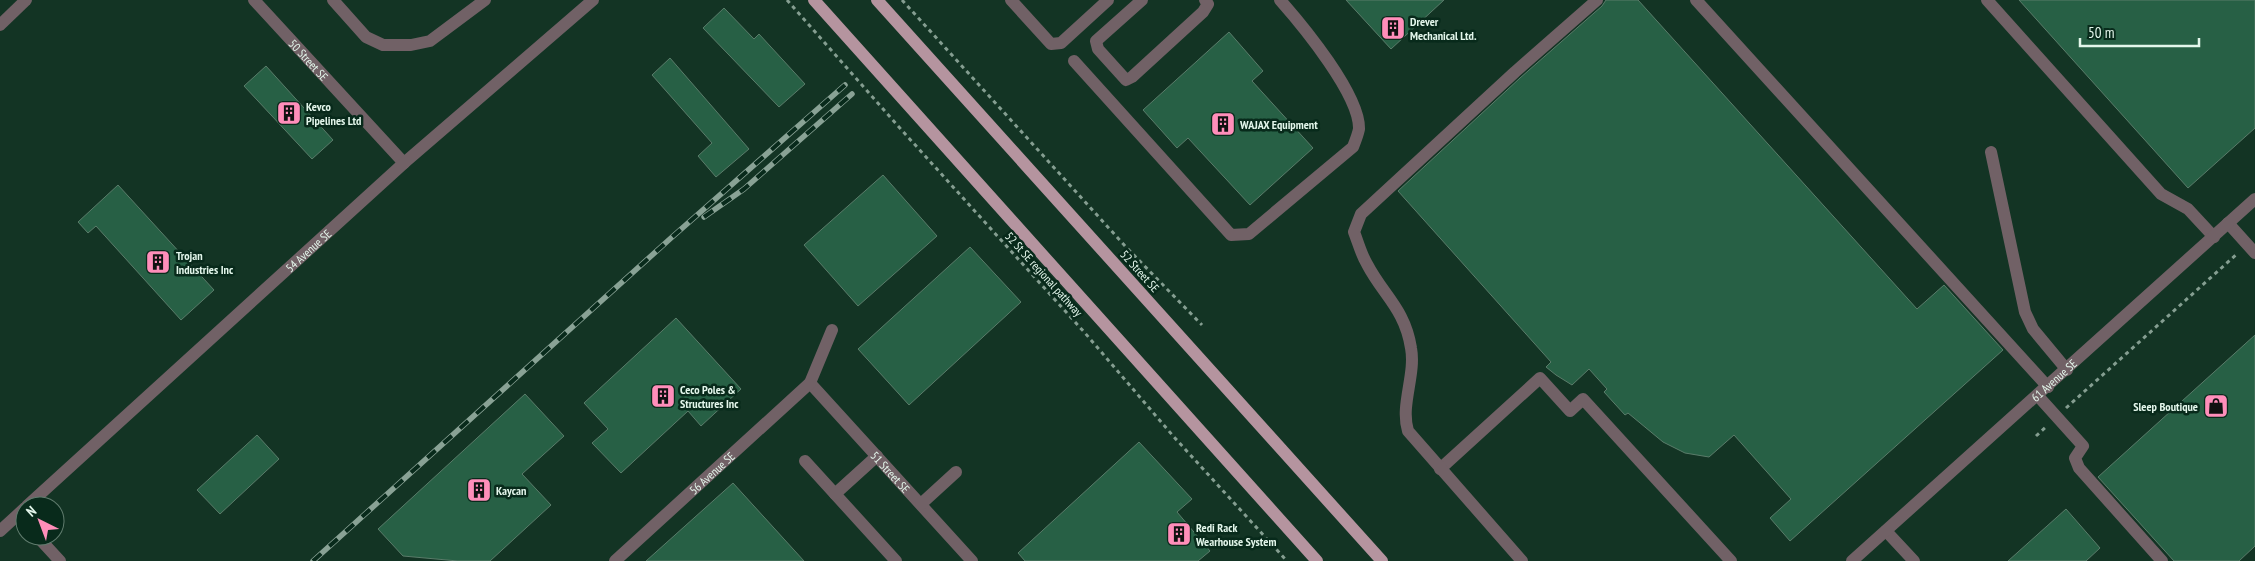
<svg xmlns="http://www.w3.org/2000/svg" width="2255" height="561" font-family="'PT Sans Narrow',sans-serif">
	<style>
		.building { fill: #276045; stroke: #5a7c6a }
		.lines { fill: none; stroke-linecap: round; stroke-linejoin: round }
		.path { stroke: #859e91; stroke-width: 3; stroke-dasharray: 4 4; stroke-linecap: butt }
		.minor { stroke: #716166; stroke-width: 12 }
		.major { stroke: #b5949f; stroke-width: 12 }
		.rail-casing { stroke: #89a295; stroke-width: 5.5 }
		.rail { stroke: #082a1b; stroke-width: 4; stroke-dasharray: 11; stroke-linecap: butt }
		.labels { text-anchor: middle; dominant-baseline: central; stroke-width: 5; stroke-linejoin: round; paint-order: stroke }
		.poi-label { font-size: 12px; font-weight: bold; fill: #e3f6eb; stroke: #082a1b; text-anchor: start }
		.street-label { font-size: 12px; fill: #e3f6eb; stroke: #082a1b }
	</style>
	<rect width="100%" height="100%" fill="#133424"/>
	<g class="building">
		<path d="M 1346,0 L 1444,0 L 1391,49 Z"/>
		<path d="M 1606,0 L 1638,0 L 1917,309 L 1944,285 L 2003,350 L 1790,541 L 1770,518 L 1791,499 L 1734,435 L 1709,457 L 1685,453 L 1663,442 L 1628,413 L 1625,415 L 1604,392 L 1607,389 L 1589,369 L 1572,385 L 1556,375 L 1546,367 L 1551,362 L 1398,191 L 1520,78 L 1602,6 Z"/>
		<path d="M 2019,0 L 2255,0 L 2255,128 L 2188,188 Z"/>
		<path d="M 724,8 L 754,39 L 759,34 L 805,84 L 779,107 L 703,28 Z"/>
		<path d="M 1229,32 L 1263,71 L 1252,81 L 1313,148 L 1250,205 L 1188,138 L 1177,148 L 1143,110 Z"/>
		<path d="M 670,58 L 749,149 L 716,177 L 698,156 L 712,143 L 652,75 Z"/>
		<path d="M 266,66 L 333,140 L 312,159 L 244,86 Z"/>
		<path d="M 883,175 L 937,236 L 858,306 L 804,245 Z"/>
		<path d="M 118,185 L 214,290 L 181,320 L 96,226 L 88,233 L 78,222 Z"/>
		<path d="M 970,247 L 1021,302 L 909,405 L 858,349 Z"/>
		<path d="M 676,318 L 741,389 L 701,426 L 688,411 L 621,473 L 592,443 L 608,429 L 584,403 Z"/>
		<path d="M 2255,335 L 2255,546 L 2239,561 L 2174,561 L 2098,477 Z"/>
		<path d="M 525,394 L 564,436 L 522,474 L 551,505 L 490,561 L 458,561 L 403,556 L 378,529 Z"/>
		<path d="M 257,435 L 279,459 L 220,514 L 197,490 Z"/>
		<path d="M 1139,442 L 1192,499 L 1177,512 L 1210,551 L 1198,561 L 1025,561 L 1018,553 Z"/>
		<path d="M 733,483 L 804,561 L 646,561 Z"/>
		<path d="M 2066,509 L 2100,548 L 2086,561 L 2008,561 Z"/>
	</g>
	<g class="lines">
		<g class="path">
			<path d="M 787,0 L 898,126 L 1085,333 L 1174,437 L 1287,561"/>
			<path d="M 902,0 L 1126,247 L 1202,325"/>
			<path d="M 2066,408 L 2238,253"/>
			<path d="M 2036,436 L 2047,426"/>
		</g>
		<g class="minor">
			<path id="s1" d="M 254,0 L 404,163"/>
			<path d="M 333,0 L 366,37 L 383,45 L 411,45 L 430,41 L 485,0"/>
			<path d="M 1011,0 L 1051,44 L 1061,43 L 1108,0"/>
			<path d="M 1142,0 L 1096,41 L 1098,49 L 1126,80 L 1132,77 L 1203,12 L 1208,4 L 1205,0"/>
			<path d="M 1696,0 L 2048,387"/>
			<path d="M 1987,0 L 2161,194 L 2188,209 L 2214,237"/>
			<path d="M 0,25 L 26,0"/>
			<path d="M 1074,61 L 1231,235 L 1249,234 L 1353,147 C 1355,142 1358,134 1359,129 C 1360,95 1303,26 1280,0"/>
			<path d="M 1991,152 L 2025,312 L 2033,329 L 2067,370"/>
			<path d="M 2228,223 L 2255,253"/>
			<path id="s2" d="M 810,383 L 972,561"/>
			<path d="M 2038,396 L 2083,446 L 2075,458 L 2079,468 L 2162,561"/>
			<path d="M 805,461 L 896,561"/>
			<path d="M 1440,469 L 1540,378 L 1570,411 L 1583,399 L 1731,561"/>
			<path d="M 835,494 L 877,456"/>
			<path d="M 921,504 L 956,472"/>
			<path id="s3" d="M 27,506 L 404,163 L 593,0"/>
			<path d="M 0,531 L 25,508"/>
			<path d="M 1886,531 L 1914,561"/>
			<path d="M 37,536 L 60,561"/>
			<path id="s4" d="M 615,561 L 810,383 L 832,330"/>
			<path d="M 1522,561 L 1408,431 C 1400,405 1416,375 1411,348 C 1405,309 1383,295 1367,264 C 1361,254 1358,242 1354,232 L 1361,214 L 1515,72 L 1597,0"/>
			<path id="s5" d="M 1852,561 L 2255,199"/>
		</g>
		<g class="major">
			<path d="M 814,0 L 1317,561"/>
			<path d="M 877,0 L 1382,561"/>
		</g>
		<defs>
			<g id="rail">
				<path d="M 704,217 L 744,189 L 852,94"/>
				<path d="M 313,561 L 671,238 L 845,85"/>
			</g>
		</defs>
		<use href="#rail" class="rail-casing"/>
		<use href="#rail" class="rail"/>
	</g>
	<defs>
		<symbol id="building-square" viewBox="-11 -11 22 22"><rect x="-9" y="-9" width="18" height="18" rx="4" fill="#ff8eba" stroke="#082a1b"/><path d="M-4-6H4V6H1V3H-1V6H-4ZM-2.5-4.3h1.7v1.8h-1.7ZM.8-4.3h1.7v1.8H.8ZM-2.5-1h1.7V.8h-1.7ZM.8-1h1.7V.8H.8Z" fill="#111"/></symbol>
		<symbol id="shop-square" viewBox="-11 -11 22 22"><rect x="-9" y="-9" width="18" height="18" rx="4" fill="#ff8eba" stroke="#082a1b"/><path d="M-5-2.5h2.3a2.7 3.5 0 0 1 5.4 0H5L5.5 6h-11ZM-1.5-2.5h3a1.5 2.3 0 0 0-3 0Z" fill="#111"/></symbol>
	</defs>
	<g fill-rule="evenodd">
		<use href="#building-square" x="1379" y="14" width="28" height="28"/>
		<use href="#building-square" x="275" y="99" width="28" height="28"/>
		<use href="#building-square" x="1209" y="110" width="28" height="28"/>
		<use href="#building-square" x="144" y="248" width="28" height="28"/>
		<use href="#building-square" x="649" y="382" width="28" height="28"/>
		<use href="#shop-square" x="2202" y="392" width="28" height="28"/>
		<use href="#building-square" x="465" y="476" width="28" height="28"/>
		<use href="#building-square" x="1165" y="520" width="28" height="28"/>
	</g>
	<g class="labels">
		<g class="poi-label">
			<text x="1410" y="21">Drever<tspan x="1410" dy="14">Mechanical Ltd.</tspan></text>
			<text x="306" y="106">Kevco<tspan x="306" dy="14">Pipelines Ltd</tspan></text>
			<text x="1240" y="124">WAJAX Equipment</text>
			<text x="176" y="255">Trojan<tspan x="176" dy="14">Industries Inc</tspan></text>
			<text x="680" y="389">Ceco Poles &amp;<tspan x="680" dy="14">Structures Inc</tspan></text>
			<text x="2198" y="406" text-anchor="end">Sleep Boutique</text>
			<text x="496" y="490">Kaycan</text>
			<text x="1196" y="527">Redi Rack<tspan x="1196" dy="14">Wearhouse System</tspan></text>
		</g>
		<g class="street-label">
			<text stroke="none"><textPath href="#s1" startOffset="81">50 Street SE</textPath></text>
			<text stroke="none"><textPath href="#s3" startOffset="380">54 Avenue SE</textPath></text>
			<text transform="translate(1140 271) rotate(48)">52 Street SE</text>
			<text transform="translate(1044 274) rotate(48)">52 St SE regional pathway</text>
			<text stroke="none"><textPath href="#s5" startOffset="271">61 Avenue SE</textPath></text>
			<text stroke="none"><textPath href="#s4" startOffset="131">56 Avenue SE</textPath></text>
			<text stroke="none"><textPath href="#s2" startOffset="120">51 Street SE</textPath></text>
		</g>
	</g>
	<g transform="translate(40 521) rotate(318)"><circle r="24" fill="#082a1b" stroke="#607c6e"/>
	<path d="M0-4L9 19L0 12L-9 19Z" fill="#ff8eba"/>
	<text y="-8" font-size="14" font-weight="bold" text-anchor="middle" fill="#e3f6eb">N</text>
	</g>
	<path d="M2080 38v8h119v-8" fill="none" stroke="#e3f6eb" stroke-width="2.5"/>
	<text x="2088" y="38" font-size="15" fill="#e3f6eb" stroke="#082a1b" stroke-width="4" paint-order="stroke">50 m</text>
</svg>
